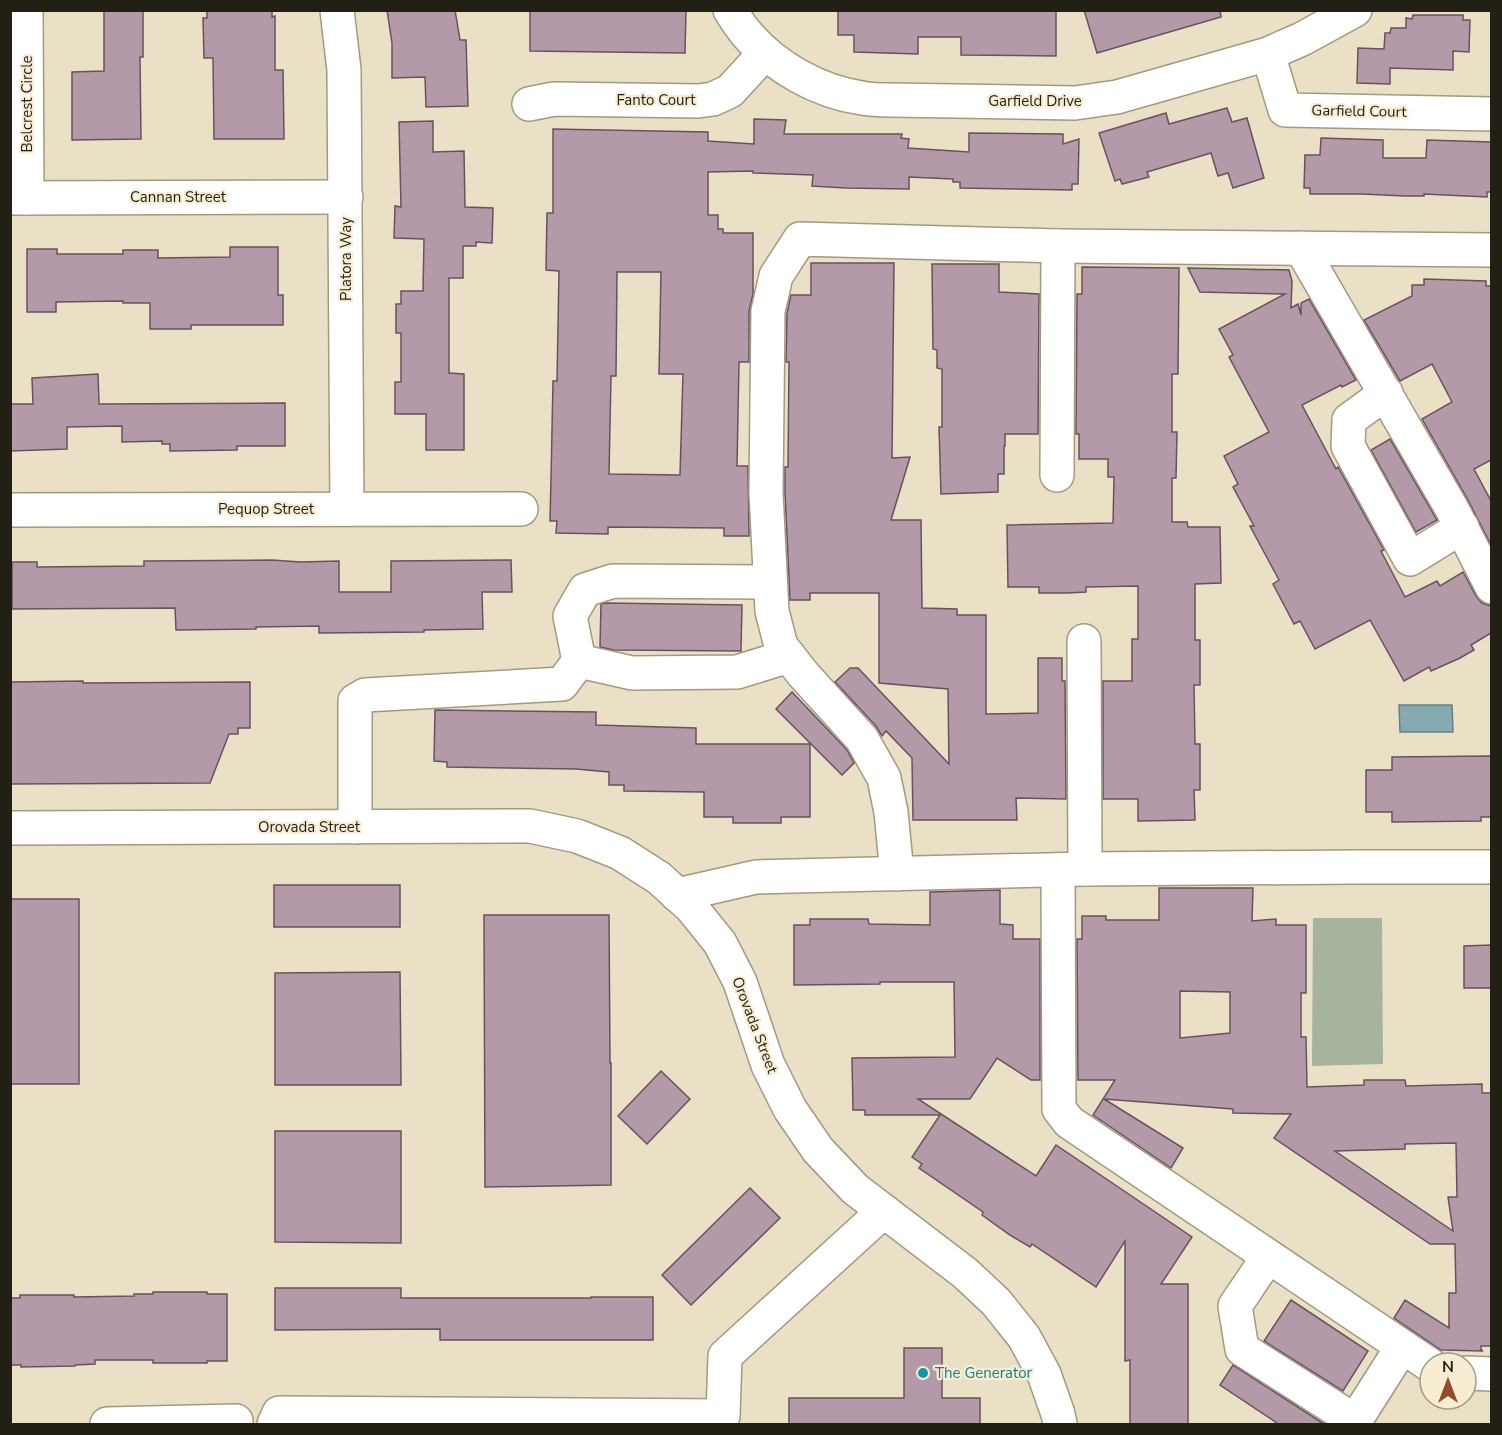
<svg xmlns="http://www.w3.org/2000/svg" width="1502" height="1435" font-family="'Nunito Sans',sans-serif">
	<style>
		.green { fill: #a6b39e }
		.water { fill: #84abaf; stroke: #678181; stroke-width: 1.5 }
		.building { fill: #b49aa8; stroke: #68525e; stroke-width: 1.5; fill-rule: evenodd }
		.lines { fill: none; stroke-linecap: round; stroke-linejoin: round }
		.minor-casing { stroke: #a29981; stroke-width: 36 }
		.minor { stroke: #fff; stroke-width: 33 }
		.culture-dot { fill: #0f9aa8; stroke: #f7edd3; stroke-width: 2 }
		.labels { text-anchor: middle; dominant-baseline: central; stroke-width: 4.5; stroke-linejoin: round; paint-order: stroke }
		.street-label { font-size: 15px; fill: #221f15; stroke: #f7edd3 }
		.culture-label { font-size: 15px; fill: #0d838f; stroke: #f7edd3; text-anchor: start }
	</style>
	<rect width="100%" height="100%" fill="#eae0c6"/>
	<path class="green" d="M 1313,918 L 1382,918 L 1383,1064 L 1312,1066 Z"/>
	<path class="water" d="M 1399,705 L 1452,705 L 1453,732 L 1400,732 Z"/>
	<g class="building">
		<path d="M 104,10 L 143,10 L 143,57 L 140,57 L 141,139 L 72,140 L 72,72 L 104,71 Z"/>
		<path d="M 207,10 L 272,10 L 272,17 L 275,16 L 275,70 L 283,70 L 284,139 L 214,139 L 213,58 L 204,58 L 203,18 L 207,18 Z"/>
		<path d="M 387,10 L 455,10 L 460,40 L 466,40 L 468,106 L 426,107 L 425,77 L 392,78 L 392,43 Z"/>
		<path d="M 530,10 L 686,10 L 685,53 L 530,51 Z"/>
		<path d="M 838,10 L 1056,10 L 1056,56 L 961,55 L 961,37 L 918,37 L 918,54 L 854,52 L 854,35 L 838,35 Z"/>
		<path d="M 1084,10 L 1220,10 L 1221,17 L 1097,53 Z"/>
		<path d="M 1413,15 L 1463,15 L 1463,20 L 1470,20 L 1469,52 L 1453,51 L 1453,70 L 1390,68 L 1390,84 L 1357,83 L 1358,48 L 1384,49 L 1385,33 L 1390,33 L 1391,28 L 1406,28 L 1406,18 L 1412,19 Z"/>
		<path d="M 1227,108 L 1232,122 L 1247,118 L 1264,178 L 1233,188 L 1228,173 L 1218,176 L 1211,153 L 1147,172 L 1149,177 L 1122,184 L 1120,179 L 1115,181 L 1099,133 L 1166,113 L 1169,124 Z"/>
		<path d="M 754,119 L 786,120 L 784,134 L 902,134 L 901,138 L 909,139 L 908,148 L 969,152 L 969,133 L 1063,134 L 1063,144 L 1079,139 L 1078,184 L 1072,184 L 1072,190 L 960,188 L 960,182 L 953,182 L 953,179 L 909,177 L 909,189 L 846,188 L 812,186 L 813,175 L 753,173 L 753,171 L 708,172 L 708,215 L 718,215 L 718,229 L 723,229 L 723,233 L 753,233 L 753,294 L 749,311 L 749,362 L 739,362 L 737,466 L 748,466 L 749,536 L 724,536 L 724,528 L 608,527 L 608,534 L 556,533 L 557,521 L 550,521 L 551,479 L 553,381 L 557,381 L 559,271 L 546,270 L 547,213 L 553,213 L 553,129 L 708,132 L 708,141 L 754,144 ZM 617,272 L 661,272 L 659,374 L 683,374 L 680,475 L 609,474 L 611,376 L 616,376 Z"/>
		<path d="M 433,121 L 433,152 L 464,151 L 465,207 L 493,208 L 492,243 L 476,242 L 476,246 L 463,246 L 463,278 L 449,278 L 449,373 L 464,374 L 464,450 L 426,450 L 426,414 L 395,414 L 395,382 L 401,382 L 401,333 L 396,333 L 396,304 L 401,304 L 401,291 L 423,291 L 424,239 L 394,238 L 395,206 L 401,207 L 399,122 Z"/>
		<path d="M 1321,138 L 1383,140 L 1383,158 L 1426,158 L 1427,140 L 1491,142 L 1491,192 L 1487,192 L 1487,197 L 1424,194 L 1424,196 L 1405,196 L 1362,194 L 1310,194 L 1310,188 L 1304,188 L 1305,155 L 1320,155 Z"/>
		<path d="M 230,247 L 278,247 L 278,295 L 283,295 L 283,325 L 191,325 L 191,329 L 150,329 L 150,303 L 123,303 L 123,301 L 56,302 L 56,312 L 27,312 L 27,249 L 57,249 L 57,254 L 123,254 L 123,250 L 158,250 L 158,258 L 230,257 Z"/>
		<path d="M 811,263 L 894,263 L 892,458 L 910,457 L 891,520 L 921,520 L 922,608 L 957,609 L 957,615 L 986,615 L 986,714 L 1038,713 L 1038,658 L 1062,658 L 1062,681 L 1065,681 L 1066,799 L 1016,798 L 1017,820 L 913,820 L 912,758 L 886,731 L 882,736 L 876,726 L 835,682 L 850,668 L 858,668 L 949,764 L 948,689 L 879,683 L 879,593 L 810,593 L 810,600 L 790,600 L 785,493 L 785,467 L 788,467 L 789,362 L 786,362 L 787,313 L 791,295 L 811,295 Z"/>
		<path d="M 932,264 L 999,264 L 999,292 L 1039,294 L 1038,434 L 1005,434 L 1005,446 L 1004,446 L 1004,474 L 998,474 L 998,492 L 941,494 L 939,427 L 942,427 L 942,369 L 937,368 L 937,350 L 933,349 Z"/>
		<path d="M 1082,267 L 1179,268 L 1178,374 L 1172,374 L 1172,432 L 1177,432 L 1176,478 L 1172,478 L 1172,522 L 1187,522 L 1188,527 L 1220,527 L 1221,583 L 1195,584 L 1195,640 L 1200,640 L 1200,685 L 1194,685 L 1195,744 L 1200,744 L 1200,790 L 1194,790 L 1195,820 L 1138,821 L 1138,799 L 1103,799 L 1103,681 L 1132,681 L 1132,639 L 1138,639 L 1138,586 L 1086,587 L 1086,592 L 1067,593 L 1039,593 L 1039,587 L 1008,587 L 1007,525 L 1113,523 L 1114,477 L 1108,477 L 1108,459 L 1079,459 L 1079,434 L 1076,434 L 1077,294 L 1082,294 Z"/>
		<path d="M 1188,268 L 1289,270 L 1292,281 L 1291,308 L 1298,304 L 1301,315 L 1301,303 L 1309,299 L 1356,380 L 1342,387 L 1341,385 L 1302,405 L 1336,469 L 1338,467 L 1384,550 L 1381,551 L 1405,597 L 1437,581 L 1440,586 L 1463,572 L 1476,596 L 1482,603 L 1491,606 L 1491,633 L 1471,645 L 1474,650 L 1460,658 L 1431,671 L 1429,667 L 1404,681 L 1370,620 L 1315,649 L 1300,621 L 1294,624 L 1273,584 L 1279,580 L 1250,526 L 1254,526 L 1233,487 L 1238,484 L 1224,456 L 1269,432 L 1229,357 L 1233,355 L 1219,329 L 1285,294 L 1200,292 Z"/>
		<path d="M 1424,279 L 1486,281 L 1486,286 L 1491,286 L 1491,460 L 1474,469 L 1491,501 L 1491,545 L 1468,500 L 1422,419 L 1452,402 L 1432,364 L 1400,381 L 1364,320 L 1412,296 L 1412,285 L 1424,285 Z"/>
		<path d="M 98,374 L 99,404 L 285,403 L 285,446 L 237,446 L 237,450 L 170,451 L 170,444 L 162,444 L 162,441 L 122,442 L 122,426 L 67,427 L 67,449 L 10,451 L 10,404 L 33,404 L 32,378 Z"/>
		<path d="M 1390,439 L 1437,520 L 1416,532 L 1371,450 Z"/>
		<path d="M 272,560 L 300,562 L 339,561 L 339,592 L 391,592 L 391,561 L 511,560 L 512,592 L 482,592 L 483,629 L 424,630 L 424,632 L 319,633 L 319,626 L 256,627 L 256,629 L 176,630 L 175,608 L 12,609 L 12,562 L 37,562 L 37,567 L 144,566 L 144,561 Z"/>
		<path d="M 606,603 L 742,605 L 741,651 L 614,650 L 600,647 L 601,604 Z"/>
		<path d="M 83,681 L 83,683 L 250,682 L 250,728 L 238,728 L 238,734 L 229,734 L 210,783 L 10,784 L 10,682 Z"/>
		<path d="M 792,692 L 847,750 L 854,763 L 842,775 L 776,709 Z"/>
		<path d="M 435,710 L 596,712 L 596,725 L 696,728 L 696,744 L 810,744 L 810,817 L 781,817 L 781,823 L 733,823 L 733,817 L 704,817 L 704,792 L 624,791 L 624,785 L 609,785 L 609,772 L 576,769 L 447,767 L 447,762 L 434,761 Z"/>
		<path d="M 1491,756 L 1491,817 L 1481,817 L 1481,821 L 1392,822 L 1392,812 L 1366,812 L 1366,770 L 1392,770 L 1392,757 Z"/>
		<rect x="274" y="885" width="126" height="42"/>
		<path d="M 1159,888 L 1253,888 L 1252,921 L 1276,919 L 1276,925 L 1306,925 L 1306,993 L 1301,993 L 1301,1037 L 1306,1037 L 1307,1087 L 1364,1085 L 1364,1080 L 1405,1080 L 1406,1086 L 1482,1084 L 1482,1093 L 1491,1093 L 1491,1346 L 1481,1346 L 1481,1350 L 1483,1351 L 1441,1350 L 1394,1318 L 1405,1300 L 1449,1328 L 1449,1293 L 1456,1293 L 1455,1244 L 1430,1244 L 1274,1138 L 1291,1114 L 1233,1113 L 1233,1109 L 1104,1099 L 1183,1148 L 1171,1168 L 1093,1115 L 1115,1080 L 1078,1080 L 1077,939 L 1082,939 L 1082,916 L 1106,916 L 1106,920 L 1159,920 ZM 1180,991 L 1230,992 L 1230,1033 L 1180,1038 ZM 1456,1143 L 1457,1197 L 1448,1197 L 1453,1231 L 1335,1151 L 1405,1149 L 1405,1144 Z"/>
		<path d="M 1000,890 L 1000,924 L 1013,925 L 1013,939 L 1040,939 L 1040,1080 L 1031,1080 L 997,1058 L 970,1099 L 918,1099 L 1036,1176 L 1056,1145 L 1192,1237 L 1161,1284 L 1188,1284 L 1188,1425 L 1130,1425 L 1130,1360 L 1125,1361 L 1125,1241 L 1096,1287 L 1032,1244 L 1030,1247 L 1010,1235 L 982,1215 L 983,1212 L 919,1168 L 922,1164 L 912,1157 L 940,1115 L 865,1115 L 865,1110 L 853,1110 L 852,1058 L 955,1057 L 954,982 L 880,982 L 880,984 L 794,985 L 794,925 L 810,925 L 810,919 L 868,919 L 869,924 L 930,925 L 930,892 Z"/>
		<rect x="10" y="899" width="69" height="185"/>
		<path d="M 484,915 L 609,915 L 610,1063 L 611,1063 L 611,1185 L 485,1187 Z"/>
		<path d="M 1491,945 L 1491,988 L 1464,988 L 1464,946 Z"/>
		<path d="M 400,972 L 401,1085 L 275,1085 L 275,973 Z"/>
		<path d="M 661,1071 L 690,1099 L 647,1144 L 618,1116 Z"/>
		<path d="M 275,1131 L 401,1131 L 401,1243 L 275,1242 Z"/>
		<path d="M 750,1188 L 780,1218 L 691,1305 L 662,1275 Z"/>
		<path d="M 275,1288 L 401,1288 L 401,1298 L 591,1298 L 591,1297 L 653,1297 L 653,1340 L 440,1340 L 440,1329 L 275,1330 Z"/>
		<path d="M 153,1292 L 207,1292 L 207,1294 L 227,1294 L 227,1361 L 207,1361 L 207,1363 L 153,1363 L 153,1360 L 95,1360 L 95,1364 L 75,1365 L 75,1366 L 21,1367 L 21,1365 L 10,1365 L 10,1298 L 20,1298 L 20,1295 L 74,1295 L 74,1297 L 134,1296 L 134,1294 L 153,1294 Z"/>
		<path d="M 1291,1300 L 1368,1351 L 1343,1391 L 1264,1341 Z"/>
		<path d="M 904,1348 L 942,1348 L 942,1398 L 980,1398 L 980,1425 L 789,1425 L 789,1398 L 904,1398 Z"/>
		<path d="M 1233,1365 L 1324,1424 L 1324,1425 L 1280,1425 L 1220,1385 Z"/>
	</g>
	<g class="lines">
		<defs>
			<g id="minor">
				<path d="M 26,10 L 27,198"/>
				<path d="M 337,10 L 344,70 L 347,509"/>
				<path d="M 730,10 C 735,18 740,26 746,33 C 774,67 819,92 862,98 C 871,100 881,100 890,100 L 1075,103 L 1117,97 L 1268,54 L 1302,39 L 1355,10"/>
				<path d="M 1268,54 L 1285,110 L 1492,114"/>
				<path d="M 529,104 L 554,99 L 698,101 L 713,99 L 730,91 L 765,53"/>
				<path d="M 10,198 L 346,197"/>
				<path d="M 1301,248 L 1452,509 L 1492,587"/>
				<path d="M 1386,393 L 1349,420 L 1348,446 L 1410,559 L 1462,527"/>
				<path d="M 1057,475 L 1058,246"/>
				<path d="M 10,510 L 521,509"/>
				<path d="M 770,582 L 613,581 L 585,590 L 570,616 L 579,661 L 632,673 L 737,672 L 789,656"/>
				<path d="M 1084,641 L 1085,869"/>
				<path d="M 355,827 L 355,701 L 365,695 L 562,684 L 579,661"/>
				<path d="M 10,828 L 530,826 L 577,836 L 620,853 L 659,878 L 691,907 L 720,943 L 740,982 L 768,1065 L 790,1109 L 818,1150 L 855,1189 L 965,1273 L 996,1302 L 1024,1337 L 1044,1374 L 1058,1414 L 1060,1424"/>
				<path d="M 1058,870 L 1059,1109 L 1069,1122 L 1430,1365"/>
				<path d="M 897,874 L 891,812 L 884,778 L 862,739 L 803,674 L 781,646 L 772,611 L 766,493 L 768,311 L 776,276 L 800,239 L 1058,246 L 1492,250"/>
				<path d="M 677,895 L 756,877 L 1085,869 L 1356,867 L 1492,867"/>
				<path d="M 1268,1257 L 1235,1306 L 1242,1349 L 1355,1421 L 1402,1347"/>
				<path d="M 1466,1373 L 1492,1374"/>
				<path d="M 107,1424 L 236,1421"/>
				<path d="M 274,1424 L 279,1413 L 723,1416 L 725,1356 L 884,1211"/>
			</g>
		</defs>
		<use href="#minor" class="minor-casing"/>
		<use href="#minor" class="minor"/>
	</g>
	<circle class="culture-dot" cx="923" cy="1373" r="6"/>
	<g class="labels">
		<g class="street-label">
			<text x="656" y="100">Fanto Court</text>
			<text x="1035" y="101">Garfield Drive</text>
			<text transform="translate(27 104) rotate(-90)">Belcrest Circle</text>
			<text transform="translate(1359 111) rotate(1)">Garfield Court</text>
			<text x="178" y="197">Cannan Street</text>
			<text transform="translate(346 259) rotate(-90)">Platora Way</text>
			<text x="266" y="509">Pequop Street</text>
			<text x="309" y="827">Orovada Street</text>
			<text transform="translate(755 1025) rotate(69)">Orovada Street</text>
		</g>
		<g class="culture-label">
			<text x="935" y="1373">The Generator</text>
		</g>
	</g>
	<rect width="1502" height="1435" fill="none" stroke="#221f15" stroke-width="24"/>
	<g transform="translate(1448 1381)"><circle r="28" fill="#f7edd3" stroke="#a29b87" stroke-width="1.5"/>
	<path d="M0-4.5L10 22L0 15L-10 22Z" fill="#944c29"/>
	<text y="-9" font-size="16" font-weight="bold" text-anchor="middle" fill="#221f15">N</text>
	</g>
</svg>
